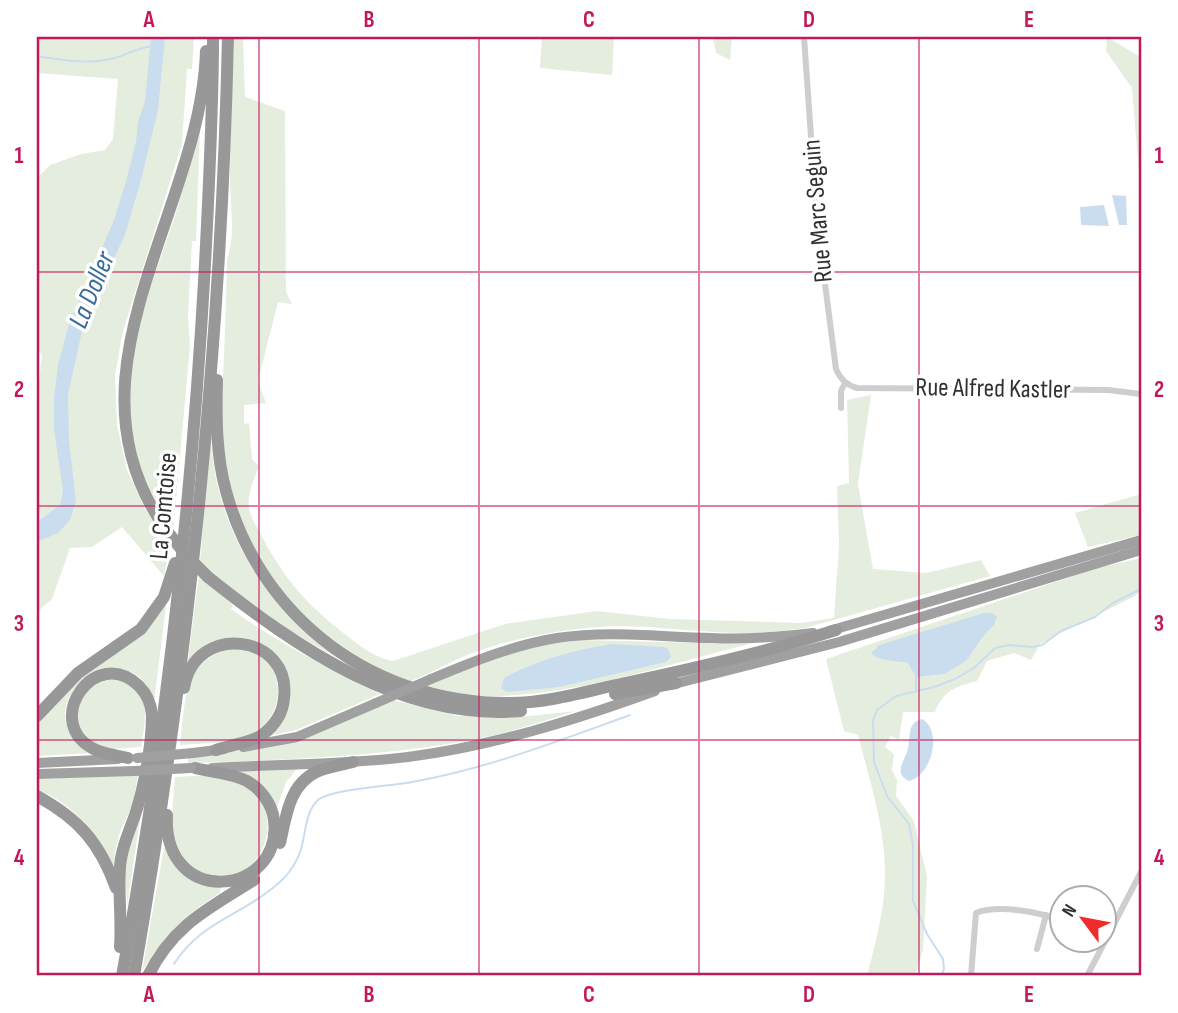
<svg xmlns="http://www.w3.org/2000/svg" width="1178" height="1013" font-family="'Sofia Sans Condensed',sans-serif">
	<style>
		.green { fill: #e5eede }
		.water { fill: #c9ddef }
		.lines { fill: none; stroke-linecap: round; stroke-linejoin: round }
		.stream { stroke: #c9ddef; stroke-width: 2 }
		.minor { stroke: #cecece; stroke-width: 6 }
		.trunk { stroke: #a0a0a0; stroke-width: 10 }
		.motorway { stroke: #989898; stroke-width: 12 }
		.trunk-bridge { stroke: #a0a0a0; stroke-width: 10 }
		.motorway-bridge { stroke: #989898; stroke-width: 12 }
		.grid { fill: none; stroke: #c2185b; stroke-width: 2; stroke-opacity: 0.55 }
		.labels { text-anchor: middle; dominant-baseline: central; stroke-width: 7; stroke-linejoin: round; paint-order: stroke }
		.street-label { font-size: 26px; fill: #313131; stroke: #fff }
		.water-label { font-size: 28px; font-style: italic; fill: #386c99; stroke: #fff }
		.neatline { fill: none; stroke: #c2185b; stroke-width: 2.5 }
		.grid-label { font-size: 23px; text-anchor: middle; font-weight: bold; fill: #c2185b }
	</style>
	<rect width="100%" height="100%" fill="#fff"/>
	<g class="green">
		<path d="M 37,37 L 194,37 L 192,69 L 187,69 L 182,144 L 123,331 L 115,375 L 117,425 L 127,470 L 145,509 L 170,544 L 164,576 L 122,527 L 92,547 L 70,548 L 52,599 L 37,612 L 37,401 L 42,355 L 37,347 L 37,178 L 50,165 L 81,154 L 105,150 L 113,139 L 118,79 L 37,73 Z"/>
		<path d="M 234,37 L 243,37 L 245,97 L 285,111 L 286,292 L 292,304 L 278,302 L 258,381 L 266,403 L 244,405 L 244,424 L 249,423 L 252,459 L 259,466 C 254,480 247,494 249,508 C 250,517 256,525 260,533 C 284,579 305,603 346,635 C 361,647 375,658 393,661 L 505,624 L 597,611 L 670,619 L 801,623 L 834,618 L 839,544 L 837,486 L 849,483 L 847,400 L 871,395 L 858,484 L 873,569 L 926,573 L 981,560 L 990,576 L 805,628 C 787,630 770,633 752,633 C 697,634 642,622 587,628 C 543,632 498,642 458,659 C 441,667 426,675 409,682 C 300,637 235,555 222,436 C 220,417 223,397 223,377 C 225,338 226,299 227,260 C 236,234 230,205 230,179 C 230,131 233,84 234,37 Z"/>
		<path d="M 542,37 L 614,37 L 612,75 L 540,68 Z"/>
		<path d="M 713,37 L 732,37 L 730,60 L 716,53 Z"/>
		<path d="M 1107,37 L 1139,56 L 1141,69 L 1141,198 L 1132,88 L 1106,51 Z"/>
		<path d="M 198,128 L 200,128 L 196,241 L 192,241 L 188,315 L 190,346 L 173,532 C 157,502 139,474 132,440 C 115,365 152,286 175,216 C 184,187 191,158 198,128 Z"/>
		<path d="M 210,439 C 213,455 214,472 218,487 C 237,568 289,622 354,668 L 275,622 L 200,563 Z"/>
		<path d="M 1141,494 L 1141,535 L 1088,547 L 1075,513 Z"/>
		<path d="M 1141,558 L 1141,591 L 1135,596 L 1041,643 L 1031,660 L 1014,653 L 987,661 L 977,681 C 955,687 944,690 935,712 L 903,712 L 899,740 L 891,736 L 885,747 L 894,754 L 892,770 L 897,780 L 896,796 L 914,821 L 927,876 L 923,950 L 915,976 L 867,976 C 876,941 886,905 885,869 C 884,824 869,778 858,735 L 844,731 L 826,659 L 1097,568 Z"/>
		<path d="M 199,575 L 233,605 L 231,609 C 277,643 329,668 380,694 L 296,730 L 264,737 L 288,679 L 242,638 L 187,667 Z"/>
		<path d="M 167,598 L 154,703 C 151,697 150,688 145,683 C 107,638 21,711 93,753 L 37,756 L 37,723 L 56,700 Z"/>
		<path d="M 580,640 L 749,644 C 665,665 568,698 481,696 C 462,696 442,690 423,687 L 489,658 L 532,647 Z"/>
		<path d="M 231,648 C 238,649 247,649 253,652 C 287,667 285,714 255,732 C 234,744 204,743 180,745 C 186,702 181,662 231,648 Z"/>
		<path d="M 114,678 C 152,691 147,713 141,747 L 113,749 L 96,746 L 77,725 C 79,689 80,690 114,678 Z"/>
		<path d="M 393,700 L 458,716 L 510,718 L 576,711 C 542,721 508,734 472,740 C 378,757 283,760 188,763 L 188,757 L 271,747 L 342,722 Z"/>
		<path d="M 297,769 L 286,782 L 277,808 C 267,787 253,780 232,771 Z"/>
		<path d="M 138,775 L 133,803 L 120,832 L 115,851 L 114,870 C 97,836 75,803 37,790 L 37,779 Z"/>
		<path d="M 210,775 C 224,778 238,780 250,789 C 292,822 252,898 202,873 C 192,868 182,862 178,852 C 169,828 173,803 175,777 Z"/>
		<path d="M 143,800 L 127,906 L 125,865 Z"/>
		<path d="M 164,848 C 179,873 191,884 221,887 L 220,893 C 184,915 165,935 142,971 Z"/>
	</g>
	<g class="water">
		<path d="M 151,37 L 165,37 L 158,110 L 141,180 L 125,235 L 84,322 L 68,395 L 69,440 L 76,502 L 70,520 L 58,533 L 37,542 L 37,522 L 60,505 L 63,491 L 54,430 L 54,398 L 58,365 L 69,324 L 114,220 L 126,181 L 136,142 L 138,122 L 145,101 Z"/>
		<path d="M 1112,195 L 1126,196 L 1127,225 L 1119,225 Z"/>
		<path d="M 1104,205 L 1109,226 L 1081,225 L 1080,207 Z"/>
		<path d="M 984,613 L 992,613 L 997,616 L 994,625 L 984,635 L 966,661 L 944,674 L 916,677 L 908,663 C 896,660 879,662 871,653 L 879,645 Z"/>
		<path d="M 612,644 L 664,647 L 668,649 L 671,657 L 666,662 L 559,687 L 507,692 L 501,688 L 504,678 C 536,660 575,650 612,644 Z"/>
		<path d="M 922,719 C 943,731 932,775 909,781 C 894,774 903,763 907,752 C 912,739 905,723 922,719 Z"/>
	</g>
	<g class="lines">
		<g class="stream">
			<path d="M 37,56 C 62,60 89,65 115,58 C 128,54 138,48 152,46"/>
			<path d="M 916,690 L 916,677"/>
			<path d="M 174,964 C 201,922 238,917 274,887 C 287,877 296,865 301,849 C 306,833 305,812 318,800 C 331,789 392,786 412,782 C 486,769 558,741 630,715"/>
			<path d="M 941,976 L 944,969 L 943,959 L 927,934 L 913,901 L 913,845 L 909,824 L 887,796 L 874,762 L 873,720 L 877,710 L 896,696 L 934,687 L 955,679 L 974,668 L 995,648 L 1009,645 L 1033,647 L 1042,645 L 1061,631 L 1095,617 L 1113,603 L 1141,589"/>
		</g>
		<g class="minor">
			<path d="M 804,37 L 817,222 L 836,369 C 840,379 846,385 857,388 L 1108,390 L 1141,394"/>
			<path d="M 841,408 L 841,391 L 845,383"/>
			<path d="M 1066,898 L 1067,892"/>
			<path d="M 1060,920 L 1062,909"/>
			<path d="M 1037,949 L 1046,915"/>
			<path d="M 971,976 L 976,913 C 998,904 1040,912 1062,921"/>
			<path d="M 1087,976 L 1141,872"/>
		</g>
		<g class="trunk">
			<path d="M 829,631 L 1141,540"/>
			<path d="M 431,679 C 472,662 513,645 557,638 C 609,630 660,637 712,638 C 746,640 779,637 813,633"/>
			<path d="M 670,685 L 839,642 L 1141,550"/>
			<path d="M 243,747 L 297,737 L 376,703"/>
			<path d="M 193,753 L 224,749"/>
			<path d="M 37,763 L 118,759"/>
			<path d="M 212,768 C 277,764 343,765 408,757 C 493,746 575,720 655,691"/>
			<path d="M 37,774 L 134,771"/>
		</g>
		<g class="motorway">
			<path d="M 217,380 C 216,417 216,455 226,491 C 261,620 376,704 510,703 C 549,703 587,691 625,683 C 696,668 767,652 836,630"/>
			<path d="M 167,531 C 54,374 201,214 206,51"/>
			<path d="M 208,577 C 297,648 402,721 521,711"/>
			<path d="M 184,688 C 195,621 292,634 284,698 C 283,713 274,726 262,735 C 250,743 230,745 216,750"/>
			<path d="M 615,694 L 676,683"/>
			<path d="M 37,716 L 78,673 L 141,629 L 164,597 L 175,563"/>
			<path d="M 37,796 C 79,819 100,843 116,888"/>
			<path d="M 167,815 C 162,909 283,897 274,820 C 272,804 261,789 247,781 C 232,773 211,772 195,768"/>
			<path d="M 280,843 C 286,817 289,785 316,772 C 327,767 341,765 353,762"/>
			<path d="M 120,947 C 122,920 118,894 120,867 C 121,849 129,832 135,815 C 144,788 152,745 152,715 C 151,704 147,694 139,686 C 96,644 42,720 92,748 C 102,754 115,755 128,758"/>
			<path d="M 122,976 C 165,741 192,502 205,264 C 209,188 213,112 213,37"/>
			<path d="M 134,976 C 188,666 221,352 228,37"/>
			<path d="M 148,976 C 173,925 208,909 254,880"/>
		</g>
		<g class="trunk-bridge">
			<path d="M 376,703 L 431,679"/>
			<path d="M 137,758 L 193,753"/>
			<path d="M 134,771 L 191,768"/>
		</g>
		<path class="motorway-bridge" d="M 167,531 L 185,554 L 208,577"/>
	</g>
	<path class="grid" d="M 259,37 L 259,976M 479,37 L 479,976M 699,37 L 699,976M 919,37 L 919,976M 37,272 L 1141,272M 37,506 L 1141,506M 37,740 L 1141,740"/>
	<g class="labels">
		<g class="street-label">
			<text transform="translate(818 211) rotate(-95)">Rue Marc Seguin</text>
			<text transform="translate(993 389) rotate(1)">Rue Alfred Kastler</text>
			<text transform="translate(164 506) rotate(-85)">La Comtoise</text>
		</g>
		<g class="water-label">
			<text transform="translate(92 290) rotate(-68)">La Doller</text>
		</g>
	</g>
	<rect width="1178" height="1013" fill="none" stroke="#ffffff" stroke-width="77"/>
	<g transform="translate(1083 919) rotate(302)"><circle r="33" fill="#ffffff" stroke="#adadad" stroke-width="2"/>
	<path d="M0-5L12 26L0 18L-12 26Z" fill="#f02b2a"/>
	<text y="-10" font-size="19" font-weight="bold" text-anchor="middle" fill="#313131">N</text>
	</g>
	<rect x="38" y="38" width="1102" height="936" class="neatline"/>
	<g class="grid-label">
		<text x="149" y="27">A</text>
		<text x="369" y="27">B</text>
		<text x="589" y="27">C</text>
		<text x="809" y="27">D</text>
		<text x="1029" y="27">E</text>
		<text x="19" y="163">1</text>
		<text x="1159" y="163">1</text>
		<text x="19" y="397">2</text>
		<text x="1159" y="397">2</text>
		<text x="19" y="631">3</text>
		<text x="1159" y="631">3</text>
		<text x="19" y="865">4</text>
		<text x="1159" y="865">4</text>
		<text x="149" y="1002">A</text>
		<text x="369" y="1002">B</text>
		<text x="589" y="1002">C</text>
		<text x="809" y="1002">D</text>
		<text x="1029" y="1002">E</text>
	</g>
</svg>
